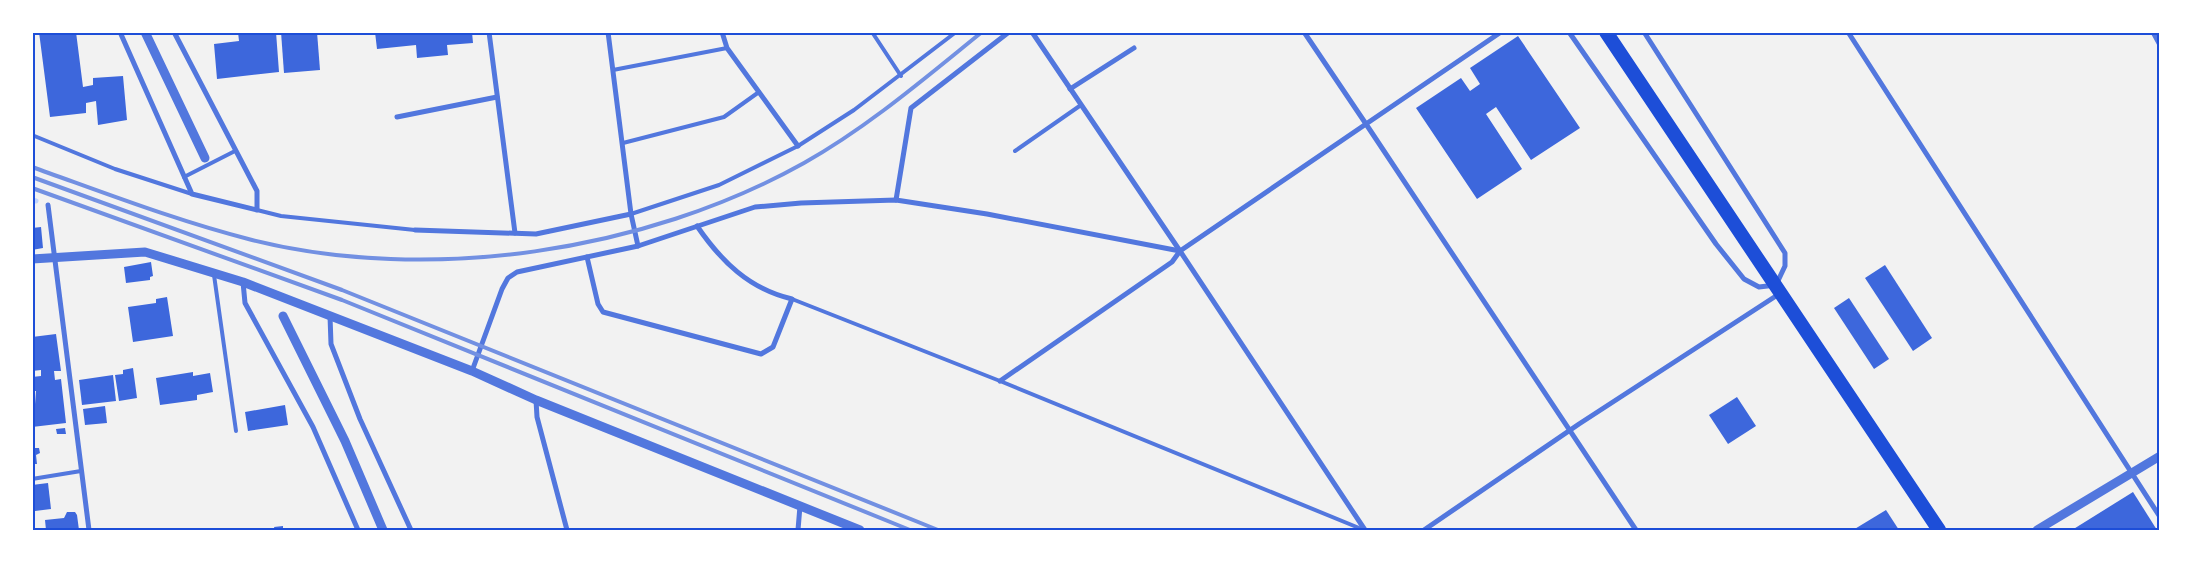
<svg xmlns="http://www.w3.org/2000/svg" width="2192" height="563" font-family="Mulish,sans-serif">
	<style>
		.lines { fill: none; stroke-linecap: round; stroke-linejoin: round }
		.stream { stroke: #bfd3fe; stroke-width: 5 }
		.building { fill: #3d67dc }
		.service { stroke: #5277de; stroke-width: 4 }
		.minor { stroke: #5277de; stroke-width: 5 }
		.tertiary { stroke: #5277de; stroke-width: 9 }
		.trunk { stroke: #1d4ed8; stroke-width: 14 }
		.rail { stroke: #7290e2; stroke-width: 4 }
		.neatline { fill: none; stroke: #1d4ed8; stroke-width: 2 }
	</style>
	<rect width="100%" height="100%" fill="#f2f2f2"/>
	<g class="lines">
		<path class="stream" d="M 32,200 L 36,201"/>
	</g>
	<g class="building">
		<path d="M 39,32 L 76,32 L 83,87 L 93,85 L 93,78 L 123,76 L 127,120 L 98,125 L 96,101 L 86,103 L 86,113 L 50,117 Z"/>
		<path d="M 238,32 L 276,32 L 279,72 L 217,79 L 214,44 L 239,41 Z"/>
		<path d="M 281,32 L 317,32 L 320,70 L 284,73 Z"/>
		<path d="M 375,32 L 472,32 L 473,43 L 447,45 L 448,55 L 417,58 L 416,45 L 377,49 Z"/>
		<path d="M 1518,36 L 1580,128 L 1531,160 L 1496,107 L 1486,114 L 1522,169 L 1477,199 L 1416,108 L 1461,78 L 1470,91 L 1480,84 L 1470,68 Z"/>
		<path d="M 41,227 L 43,248 L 32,250 L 32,228 Z"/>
		<path d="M 151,262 L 153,276 L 150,277 L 150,280 L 126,283 L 124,267 Z"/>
		<path d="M 1885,265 L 1932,338 L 1913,351 L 1865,278 Z"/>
		<path d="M 167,297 L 173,336 L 133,342 L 128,307 L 156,303 L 156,299 Z"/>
		<path d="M 1849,298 L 1889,359 L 1874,369 L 1834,308 Z"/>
		<path d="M 56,334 L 61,371 L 54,371 L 55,380 L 61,379 L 66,423 L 32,427 L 32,404 L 35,404 L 36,391 L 33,391 L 32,377 L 41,376 L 41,370 L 32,371 L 32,337 Z"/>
		<path d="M 133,368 L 137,398 L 119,401 L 115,375 L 123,374 L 123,370 Z"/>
		<path d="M 193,372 L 193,376 L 210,373 L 213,392 L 197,395 L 197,400 L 160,405 L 156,378 Z"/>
		<path d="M 113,375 L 116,401 L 82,405 L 79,380 Z"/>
		<path d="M 1737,397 L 1756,426 L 1728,444 L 1709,415 Z"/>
		<path d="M 285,405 L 288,425 L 248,431 L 245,412 Z"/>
		<path d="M 105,406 L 107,423 L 85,425 L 83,409 Z"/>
		<path d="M 65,428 L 66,434 L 57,434 L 56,429 Z"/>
		<path d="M 32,448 L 39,448 L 40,453 L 36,455 L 37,464 L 32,464 Z"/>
		<path d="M 48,483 L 51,509 L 35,511 L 32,501 L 32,485 Z"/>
		<path d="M 2133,492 L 2157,530 L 2072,530 Z"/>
		<path d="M 1886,510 L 1899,530 L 1853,530 Z"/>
		<path d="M 67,512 L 75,512 L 77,515 L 79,530 L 46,530 L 45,520 L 64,518 Z"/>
		<path d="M 283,526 L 283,530 L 275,530 L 274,527 Z"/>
	</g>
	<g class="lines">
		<g class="service">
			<path d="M 872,32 L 901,76"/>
			<path d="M 613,70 L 727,48"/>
			<path d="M 32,135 L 115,169 L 192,194"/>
			<path d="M 623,143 L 724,117 L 759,92"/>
			<path d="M 1015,151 L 1081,105"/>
			<path d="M 184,177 L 235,151"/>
			<path d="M 257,210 L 281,216 L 415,230"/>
			<path d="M 631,214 L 719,185 L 798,146 L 854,110 L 956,32"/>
			<path d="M 214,275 L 236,431"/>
			<path d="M 792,299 L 1000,381 L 1364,530"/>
			<path d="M 32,479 L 81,471"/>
		</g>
		<g class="minor">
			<path d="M 120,32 L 192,194 L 257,210 L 257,191 L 174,32"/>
			<path d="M 489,32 L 515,233"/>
			<path d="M 608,32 L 631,214 L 638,246"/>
			<path d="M 722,32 L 727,48 L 798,146"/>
			<path d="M 1032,32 L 1180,251 L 1365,530"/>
			<path d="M 1501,32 L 1366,124 L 1636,530"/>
			<path d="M 1569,32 L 1716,244 L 1744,279 L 1759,287 L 1776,285 L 1785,266 L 1785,253 L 1644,32"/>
			<path d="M 1848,32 L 2160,517"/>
			<path d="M 2153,32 L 2160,45"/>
			<path d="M 1070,89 L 1134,48"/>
			<path d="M 397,117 L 497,97"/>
			<path d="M 896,200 L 911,108 L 1009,32"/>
			<path d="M 48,205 L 89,530"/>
			<path d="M 415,230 L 536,234 L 631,214"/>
			<path d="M 587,257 L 598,304 L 603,312 L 761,354 L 773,347 L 792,299 C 749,289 721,261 697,226"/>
			<path d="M 243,282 L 245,303 L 313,427 L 358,530"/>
			<path d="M 330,316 L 331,344 L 360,419 L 411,530"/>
			<path d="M 472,371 L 502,289 L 508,278 L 517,272 L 638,246 L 755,207 L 801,203 L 896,200 L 987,214 L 1180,251 L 1366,124 L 1304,32"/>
			<path d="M 1000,381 L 1172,262 L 1180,251"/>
			<path d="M 536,400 L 537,417 L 567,530"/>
			<path d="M 798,530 L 800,506"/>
			<path d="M 1424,530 L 1579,424 L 1779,294"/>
		</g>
		<g class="tertiary">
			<path d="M 145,32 L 205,158"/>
			<path d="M 32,259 L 145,252 L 243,282 L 472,371 L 536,400 L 860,530"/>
			<path d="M 283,316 L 345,441 L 383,530"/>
			<path d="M 2037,530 L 2160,456"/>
		</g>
		<path class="trunk" d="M 1606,32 L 1939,530"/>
		<g class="rail">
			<path d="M 32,167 C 105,193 177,221 252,240 C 429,284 645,252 804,163 C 868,127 925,78 982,32"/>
			<path d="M 32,177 L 342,290 L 938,530"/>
			<path d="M 32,188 L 342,300 L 910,530"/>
		</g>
	</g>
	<rect width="2192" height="563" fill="none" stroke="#ffffff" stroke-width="68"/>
	<rect x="34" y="34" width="2124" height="495" class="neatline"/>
</svg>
